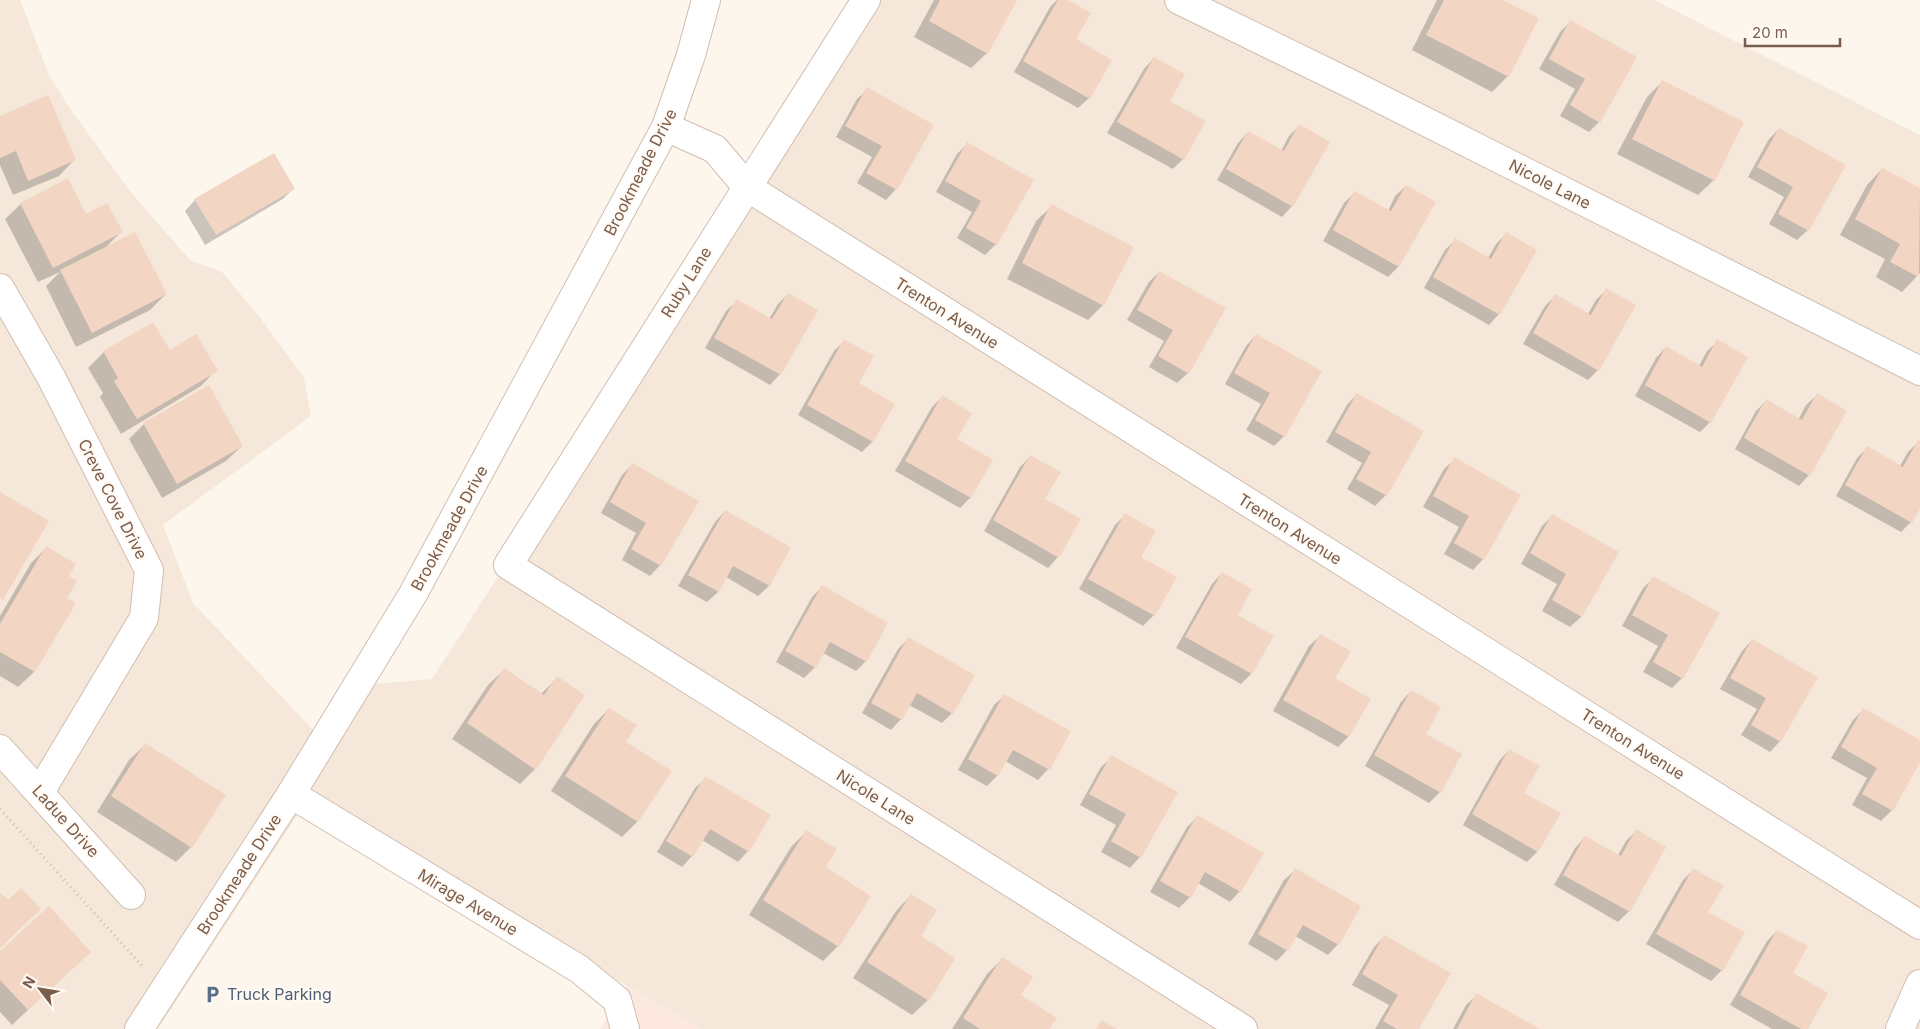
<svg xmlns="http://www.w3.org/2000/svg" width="1920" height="1029" font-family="Inter,sans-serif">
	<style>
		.residential { fill: #f5e8da }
		.commercial { fill: #fde8e0 }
		.shadow { fill: #0003 }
		.building { fill: #f3d5c3 }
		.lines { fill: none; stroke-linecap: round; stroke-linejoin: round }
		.minor-casing { stroke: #d1beb0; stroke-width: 30 }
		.path { stroke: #d9b8a5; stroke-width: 3; stroke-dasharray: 1 4; stroke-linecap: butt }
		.minor { stroke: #fff; stroke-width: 28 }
		.labels { text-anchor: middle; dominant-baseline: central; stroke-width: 4; stroke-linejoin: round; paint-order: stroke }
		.street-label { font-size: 16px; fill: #7a5c4d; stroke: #fffaf3 }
		.service-label { font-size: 16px; fill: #4e5e75; stroke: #fffaf3; text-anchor: start }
	</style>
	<rect width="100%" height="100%" fill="#fdf6ec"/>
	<path class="residential" d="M 0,0 L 20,0 L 49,75 L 71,110 L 130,191 L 190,260 L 222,272 L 259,316 L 304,378 L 311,416 L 163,525 L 193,603 L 334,752 L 373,684 L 432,679 L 496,580 L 852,0 L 1654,0 L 1920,135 L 1920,1029 L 701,1029 L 308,799 L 158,1029 L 0,1029 Z"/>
	<path class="commercial" d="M 627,986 L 701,1029 L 600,1029 Z"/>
	<g class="shadow">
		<path d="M 934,0 L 1016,0 L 987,53 L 971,68 L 914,37 Z"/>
		<path d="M 1057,0 L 1065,0 L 1089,98 L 1078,108 L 1014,72 L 1050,7 Z"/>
		<path d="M 1437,0 L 1500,0 L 1537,19 L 1508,76 L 1492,92 L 1412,50 Z"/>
		<path d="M 1571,21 L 1599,122 L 1589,132 L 1560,116 L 1575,89 L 1539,69 L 1560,32 Z"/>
		<path d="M 1154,58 L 1183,159 L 1173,169 L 1107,133 L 1144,69 Z"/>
		<path d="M 1662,82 L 1714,180 L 1698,195 L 1617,154 L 1647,97 Z"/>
		<path d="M 868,89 L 896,189 L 886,200 L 857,183 L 872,157 L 836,137 L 857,99 Z"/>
		<path d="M 0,117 L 74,160 L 59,176 L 13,195 L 0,165 Z"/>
		<path d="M 1299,126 L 1292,206 L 1282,217 L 1217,180 L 1238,143 L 1248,132 L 1281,151 L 1289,136 Z"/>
		<path d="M 1779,129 L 1808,230 L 1797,240 L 1769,224 L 1784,197 L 1748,177 L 1769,139 Z"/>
		<path d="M 967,144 L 1032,180 L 996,244 L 985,255 L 957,238 L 972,212 L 936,192 L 957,154 Z"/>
		<path d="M 1882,169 L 1920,190 L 1920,273 L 1902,292 L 1876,277 L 1885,259 L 1840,235 L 1867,185 Z"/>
		<path d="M 1406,186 L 1398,267 L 1388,277 L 1323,241 L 1344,203 L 1355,192 L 1388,211 L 1395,196 Z"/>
		<path d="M 293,189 L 283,199 L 205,245 L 185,211 L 195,200 Z"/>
		<path d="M 21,204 L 86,216 L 121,232 L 106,247 L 166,294 L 150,310 L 76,347 L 46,286 L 60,272 L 38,282 L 5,219 Z"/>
		<path d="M 1052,206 L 1103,305 L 1088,320 L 1007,279 L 1036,221 Z"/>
		<path d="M 1506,234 L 1499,314 L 1489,325 L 1424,288 L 1445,250 L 1455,240 L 1488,258 L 1496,244 Z"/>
		<path d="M 1159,272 L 1188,373 L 1177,383 L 1149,367 L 1164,341 L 1127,320 L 1149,282 Z"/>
		<path d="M 1606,290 L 1598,370 L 1588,380 L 1523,344 L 1545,306 L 1555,296 L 1588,314 L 1596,300 Z"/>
		<path d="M 788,294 L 780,374 L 770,385 L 705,348 L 726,311 L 737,301 L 769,319 L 778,304 Z"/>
		<path d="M 152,324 L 169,352 L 216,370 L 201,386 L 121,434 L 100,397 L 103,393 L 88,368 L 104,352 Z"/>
		<path d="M 1256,335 L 1284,436 L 1274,446 L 1246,430 L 1261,404 L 1225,384 L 1246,346 Z"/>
		<path d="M 844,341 L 872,442 L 862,452 L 798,415 L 834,351 Z"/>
		<path d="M 1718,341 L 1710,422 L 1700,432 L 1635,396 L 1656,358 L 1666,347 L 1699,366 L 1707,351 Z"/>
		<path d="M 1357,394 L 1386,495 L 1375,506 L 1347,489 L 1362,463 L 1326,442 L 1347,405 Z"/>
		<path d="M 1817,395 L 1809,475 L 1799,486 L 1735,449 L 1756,411 L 1766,401 L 1798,420 L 1806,405 Z"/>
		<path d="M 942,397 L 955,439 L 992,460 L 970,498 L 960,508 L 895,471 L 932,407 Z"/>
		<path d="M 144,424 L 242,446 L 226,461 L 162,498 L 129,439 Z"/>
		<path d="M 1918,442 L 1920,506 L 1911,522 L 1901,532 L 1836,496 L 1857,458 L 1867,448 L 1900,466 L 1908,452 Z"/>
		<path d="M 1030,457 L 1058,557 L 1048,568 L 984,531 L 1020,467 Z"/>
		<path d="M 1455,459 L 1519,495 L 1483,559 L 1473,570 L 1444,554 L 1459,527 L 1423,507 L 1444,469 Z"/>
		<path d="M 632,465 L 660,565 L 650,576 L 622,560 L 636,533 L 601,513 L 622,475 Z"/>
		<path d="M 725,511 L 790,548 L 769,586 L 758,596 L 726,577 L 718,592 L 707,602 L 678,586 L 715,522 Z"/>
		<path d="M 1125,515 L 1139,558 L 1175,578 L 1154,615 L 1143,626 L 1079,589 L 1115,525 Z"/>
		<path d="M 1552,516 L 1617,552 L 1581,617 L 1570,627 L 1542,611 L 1557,584 L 1521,564 L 1542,526 Z"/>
		<path d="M 46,548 L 67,577 L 66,598 L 74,603 L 34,672 L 18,687 L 0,676 L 0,616 L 31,563 Z"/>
		<path d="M 1222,573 L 1236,616 L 1272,636 L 1251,674 L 1241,684 L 1176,648 L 1212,584 Z"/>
		<path d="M 1654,578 L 1682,678 L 1672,688 L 1643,672 L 1658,646 L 1622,626 L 1643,588 Z"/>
		<path d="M 822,587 L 866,661 L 856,671 L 823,653 L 815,667 L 804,678 L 776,662 L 812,597 Z"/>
		<path d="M 1320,636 L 1348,737 L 1338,747 L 1273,711 L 1309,646 Z"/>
		<path d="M 908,639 L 952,713 L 942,723 L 909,705 L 901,719 L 891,730 L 862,713 L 898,649 Z"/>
		<path d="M 1752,640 L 1780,741 L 1770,752 L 1741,735 L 1757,709 L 1720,689 L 1742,651 Z"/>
		<path d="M 504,670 L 541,694 L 557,678 L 535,769 L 520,784 L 452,739 L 488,685 Z"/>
		<path d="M 1411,691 L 1425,734 L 1461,754 L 1440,792 L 1429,803 L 1365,766 L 1401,702 Z"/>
		<path d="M 1005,695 L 1069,731 L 1048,769 L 1038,780 L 1005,761 L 997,776 L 987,786 L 958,770 L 994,705 Z"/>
		<path d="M 609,709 L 624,742 L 637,822 L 622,837 L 551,791 L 594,724 Z"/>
		<path d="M 1863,710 L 1920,742 L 1920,760 L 1892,810 L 1881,821 L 1852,805 L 1867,778 L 1831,758 L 1853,720 Z"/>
		<path d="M 145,745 L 191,847 L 176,862 L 97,812 L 129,760 Z"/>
		<path d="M 1509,750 L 1538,851 L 1527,862 L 1463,825 L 1499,761 Z"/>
		<path d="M 1112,757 L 1140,857 L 1130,868 L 1101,852 L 1116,825 L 1080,805 L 1101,767 Z"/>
		<path d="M 706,778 L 748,851 L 738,862 L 702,840 L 692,856 L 682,867 L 657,852 L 695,788 Z"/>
		<path d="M 1197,817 L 1240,891 L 1230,902 L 1198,883 L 1190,897 L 1179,908 L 1150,892 L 1187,827 Z"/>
		<path d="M 1636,831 L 1665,847 L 1629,911 L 1618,922 L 1554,885 L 1575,848 L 1585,837 L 1618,855 L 1626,841 Z"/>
		<path d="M 806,832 L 838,946 L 823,961 L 749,915 L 791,847 Z"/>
		<path d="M 1295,870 L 1338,944 L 1328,955 L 1295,936 L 1287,950 L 1277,961 L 1248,944 L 1284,880 Z"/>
		<path d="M 1693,870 L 1707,913 L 1743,933 L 1722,970 L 1711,981 L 1646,944 L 1683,880 Z"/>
		<path d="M 911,895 L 919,937 L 954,959 L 928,1000 L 912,1015 L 853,978 L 896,911 Z"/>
		<path d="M 1777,931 L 1791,973 L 1807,1029 L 1772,1029 L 1730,1005 L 1767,941 Z"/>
		<path d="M 1384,937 L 1417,1029 L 1375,1029 L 1389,1005 L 1352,985 L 1374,947 Z"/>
		<path d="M 0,952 L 74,967 L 12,1025 L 0,1012 Z"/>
		<path d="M 1002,959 L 1019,995 L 1048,1029 L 952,1029 L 987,974 Z"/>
		<path d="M 1477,995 L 1537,1029 L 1453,1029 L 1466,1005 Z"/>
	</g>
	<g class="building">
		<path d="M 940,0 L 1017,0 L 988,54 L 929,21 Z"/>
		<path d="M 1058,0 L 1068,0 L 1091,13 L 1076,39 L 1112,60 L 1090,99 L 1023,61 Z"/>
		<path d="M 1444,0 L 1503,0 L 1539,18 L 1509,77 L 1426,35 Z"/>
		<path d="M 1570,20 L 1637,57 L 1600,123 L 1570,105 L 1585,79 L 1549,59 Z"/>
		<path d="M 1154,57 L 1185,74 L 1170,101 L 1206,121 L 1184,160 L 1117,122 Z"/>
		<path d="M 1662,80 L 1744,122 L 1715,181 L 1632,139 Z"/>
		<path d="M 867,87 L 934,125 L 897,190 L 866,173 L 882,146 L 845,126 Z"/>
		<path d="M 48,95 L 76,160 L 28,181 L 16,151 L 0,158 L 0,116 Z"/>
		<path d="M 1299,124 L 1330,142 L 1293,207 L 1226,169 L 1248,131 L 1284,151 Z"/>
		<path d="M 1779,128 L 1846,165 L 1809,231 L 1778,214 L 1793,187 L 1757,167 Z"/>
		<path d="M 967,142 L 1034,180 L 997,245 L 966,228 L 981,201 L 945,181 Z"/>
		<path d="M 274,153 L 295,189 L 216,235 L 194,199 Z"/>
		<path d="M 1882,168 L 1920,188 L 1919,277 L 1890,262 L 1900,244 L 1855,219 Z"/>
		<path d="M 68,178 L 86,214 L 107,203 L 123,232 L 53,268 L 20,203 Z"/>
		<path d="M 1406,185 L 1436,202 L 1399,267 L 1333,230 L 1354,191 L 1391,211 Z"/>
		<path d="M 1051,204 L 1134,247 L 1104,306 L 1022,263 Z"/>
		<path d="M 135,232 L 167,294 L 92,333 L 60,270 Z"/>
		<path d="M 1506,232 L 1537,250 L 1500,315 L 1433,277 L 1455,238 L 1491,259 Z"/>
		<path d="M 1159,271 L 1226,308 L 1189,374 L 1158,356 L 1173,330 L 1137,310 Z"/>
		<path d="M 1606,288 L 1636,305 L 1599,371 L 1533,333 L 1555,294 L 1591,315 Z"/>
		<path d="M 788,293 L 818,310 L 781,375 L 714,338 L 736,299 L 772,319 Z"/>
		<path d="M 153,322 L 170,350 L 196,334 L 218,371 L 137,419 L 114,381 L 118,378 L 103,351 Z"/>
		<path d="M 1256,334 L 1322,371 L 1285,437 L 1255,420 L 1270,393 L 1234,373 Z"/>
		<path d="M 844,339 L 874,356 L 859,383 L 895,404 L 873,442 L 807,405 Z"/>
		<path d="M 1717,339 L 1748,357 L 1711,423 L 1645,385 L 1666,346 L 1702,367 Z"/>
		<path d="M 209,385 L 243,446 L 177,484 L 143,423 Z"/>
		<path d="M 1357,393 L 1424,431 L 1387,496 L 1356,479 L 1371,452 L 1335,432 Z"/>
		<path d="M 1817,393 L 1847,411 L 1810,476 L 1744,438 L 1766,399 L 1802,420 Z"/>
		<path d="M 942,395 L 972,413 L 957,439 L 993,460 L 971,498 L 905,461 Z"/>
		<path d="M 1918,440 L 1920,441 L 1920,509 L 1912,523 L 1845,485 L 1867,446 L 1903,467 Z"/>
		<path d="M 1030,455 L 1061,472 L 1045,499 L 1081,519 L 1059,558 L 993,520 Z"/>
		<path d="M 1454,457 L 1521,495 L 1484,560 L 1454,543 L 1469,516 L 1433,496 Z"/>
		<path d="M 632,463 L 699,501 L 661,566 L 631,549 L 646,523 L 610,502 Z"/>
		<path d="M 0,492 L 49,521 L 3,600 L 0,598 Z"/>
		<path d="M 725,510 L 791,547 L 770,586 L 733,566 L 719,592 L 688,575 Z"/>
		<path d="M 1125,513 L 1156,531 L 1141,557 L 1177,577 L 1155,616 L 1088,579 Z"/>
		<path d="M 1552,514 L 1619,552 L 1582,617 L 1552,600 L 1566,574 L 1530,553 Z"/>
		<path d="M 46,546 L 76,564 L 69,576 L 77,581 L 67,598 L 76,603 L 35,672 L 0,652 L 0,624 Z"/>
		<path d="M 1222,572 L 1252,589 L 1238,615 L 1274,636 L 1252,674 L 1185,637 Z"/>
		<path d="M 1653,576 L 1720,613 L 1683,679 L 1653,662 L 1668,635 L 1632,615 Z"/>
		<path d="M 822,585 L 888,623 L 867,662 L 830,642 L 816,668 L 785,651 Z"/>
		<path d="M 1320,634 L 1351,651 L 1335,678 L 1371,699 L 1349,737 L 1283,700 Z"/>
		<path d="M 908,637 L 975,675 L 953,714 L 917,693 L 902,720 L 871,703 Z"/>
		<path d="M 1752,639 L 1818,677 L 1781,742 L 1751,725 L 1766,698 L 1730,678 Z"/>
		<path d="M 504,668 L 544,695 L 557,676 L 585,695 L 536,770 L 467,723 Z"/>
		<path d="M 1411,690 L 1441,707 L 1426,734 L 1462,754 L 1441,793 L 1374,755 Z"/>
		<path d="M 1004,694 L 1071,731 L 1050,770 L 1013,750 L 998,776 L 968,759 Z"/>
		<path d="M 609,708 L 637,725 L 626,742 L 672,771 L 638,822 L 565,776 Z"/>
		<path d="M 1863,708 L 1920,740 L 1920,762 L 1893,811 L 1862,794 L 1877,768 L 1841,747 Z"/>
		<path d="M 145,743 L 226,795 L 192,848 L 111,796 Z"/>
		<path d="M 1509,749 L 1540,766 L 1524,793 L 1561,813 L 1538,852 L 1472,814 Z"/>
		<path d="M 1111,755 L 1178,792 L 1141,858 L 1111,841 L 1126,814 L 1089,794 Z"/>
		<path d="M 705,776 L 771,815 L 749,852 L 710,829 L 693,857 L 666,841 Z"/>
		<path d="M 1197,815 L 1264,853 L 1241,892 L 1205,872 L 1191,898 L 1160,881 Z"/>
		<path d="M 1636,829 L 1666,847 L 1630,912 L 1563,875 L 1585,836 L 1621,856 Z"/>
		<path d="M 806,830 L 837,849 L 826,867 L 871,896 L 839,947 L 763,900 Z"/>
		<path d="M 1295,868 L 1361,906 L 1339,945 L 1303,925 L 1288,951 L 1258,934 Z"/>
		<path d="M 1693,868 L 1724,886 L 1708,912 L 1745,932 L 1723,971 L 1656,934 Z"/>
		<path d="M 21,888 L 41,909 L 0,948 L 0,892 L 8,900 Z"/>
		<path d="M 911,894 L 937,910 L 921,936 L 955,958 L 929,1001 L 867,962 Z"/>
		<path d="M 49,906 L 91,952 L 28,1010 L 0,980 L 0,951 Z"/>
		<path d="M 1777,930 L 1808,946 L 1793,973 L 1828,993 L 1808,1029 L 1801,1029 L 1740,995 Z"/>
		<path d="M 1384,935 L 1451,973 L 1419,1029 L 1397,1029 L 1383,1021 L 1398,995 L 1362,974 Z"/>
		<path d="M 1002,957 L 1033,977 L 1021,995 L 1057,1018 L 1049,1029 L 980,1029 L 963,1018 Z"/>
		<path d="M 1476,993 L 1540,1029 L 1457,1029 Z"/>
		<path d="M 1102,1020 L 1117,1029 L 1096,1029 Z"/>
	</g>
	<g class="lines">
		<defs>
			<g id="minor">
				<path d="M 866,0 L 508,565 L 1243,1029"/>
				<path d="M 1179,0 L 1353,85 L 1920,371"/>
				<path d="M 666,127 L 715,149 L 747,187 L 1920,925"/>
				<path d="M 0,288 L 51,377 L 149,570 L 144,618 L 40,792"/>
				<path d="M 0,749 L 131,895"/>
				<path d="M 291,794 L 579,969 L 617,1000 L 625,1029"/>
				<path d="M 139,1029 L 291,794 L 413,594 L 666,127 L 691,55 L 706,0"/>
				<path d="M 1900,1029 L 1920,984"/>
			</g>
		</defs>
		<use href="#minor" class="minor-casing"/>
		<path class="path" d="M 0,809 L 144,968"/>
		<use href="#minor" class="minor"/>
	</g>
	<defs>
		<symbol id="parking-bare" viewBox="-9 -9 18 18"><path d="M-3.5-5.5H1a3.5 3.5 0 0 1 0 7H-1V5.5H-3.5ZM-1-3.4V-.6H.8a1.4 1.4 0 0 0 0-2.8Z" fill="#5c6f8a" stroke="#fffaf3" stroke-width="2.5" paint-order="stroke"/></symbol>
	</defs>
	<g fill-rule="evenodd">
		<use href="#parking-bare" x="200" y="982" width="25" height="25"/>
	</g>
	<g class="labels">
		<g class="street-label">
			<text transform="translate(640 172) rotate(-63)">Brookmeade Drive</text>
			<text transform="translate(1550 184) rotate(27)">Nicole Lane</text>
			<text transform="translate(686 282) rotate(-58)">Ruby Lane</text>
			<text transform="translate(947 313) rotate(32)">Trenton Avenue</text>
			<text transform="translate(113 499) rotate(63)">Creve Cove Drive</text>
			<text transform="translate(449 528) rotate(-61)">Brookmeade Drive</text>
			<text transform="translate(1290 529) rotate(32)">Trenton Avenue</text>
			<text transform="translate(1633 744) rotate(32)">Trenton Avenue</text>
			<text transform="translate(876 797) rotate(32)">Nicole Lane</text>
			<text transform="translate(66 821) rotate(48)">Ladue Drive</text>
			<text transform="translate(239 874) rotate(-57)">Brookmeade Drive</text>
			<text transform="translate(468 902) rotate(31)">Mirage Avenue</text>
		</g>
		<g class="service-label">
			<text x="227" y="994">Truck Parking</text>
		</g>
	</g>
	<g transform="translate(40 989) rotate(301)" stroke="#fffaf3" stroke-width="4" paint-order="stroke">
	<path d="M0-4L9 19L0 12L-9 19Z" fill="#7a5c4d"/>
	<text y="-8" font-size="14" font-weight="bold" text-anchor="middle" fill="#7a5c4d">N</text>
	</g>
	<path d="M1745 38v8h95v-8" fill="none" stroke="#7a5c4d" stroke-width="2.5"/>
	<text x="1752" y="38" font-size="15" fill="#7a5c4d" stroke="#fffaf3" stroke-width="4" paint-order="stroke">20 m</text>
</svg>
